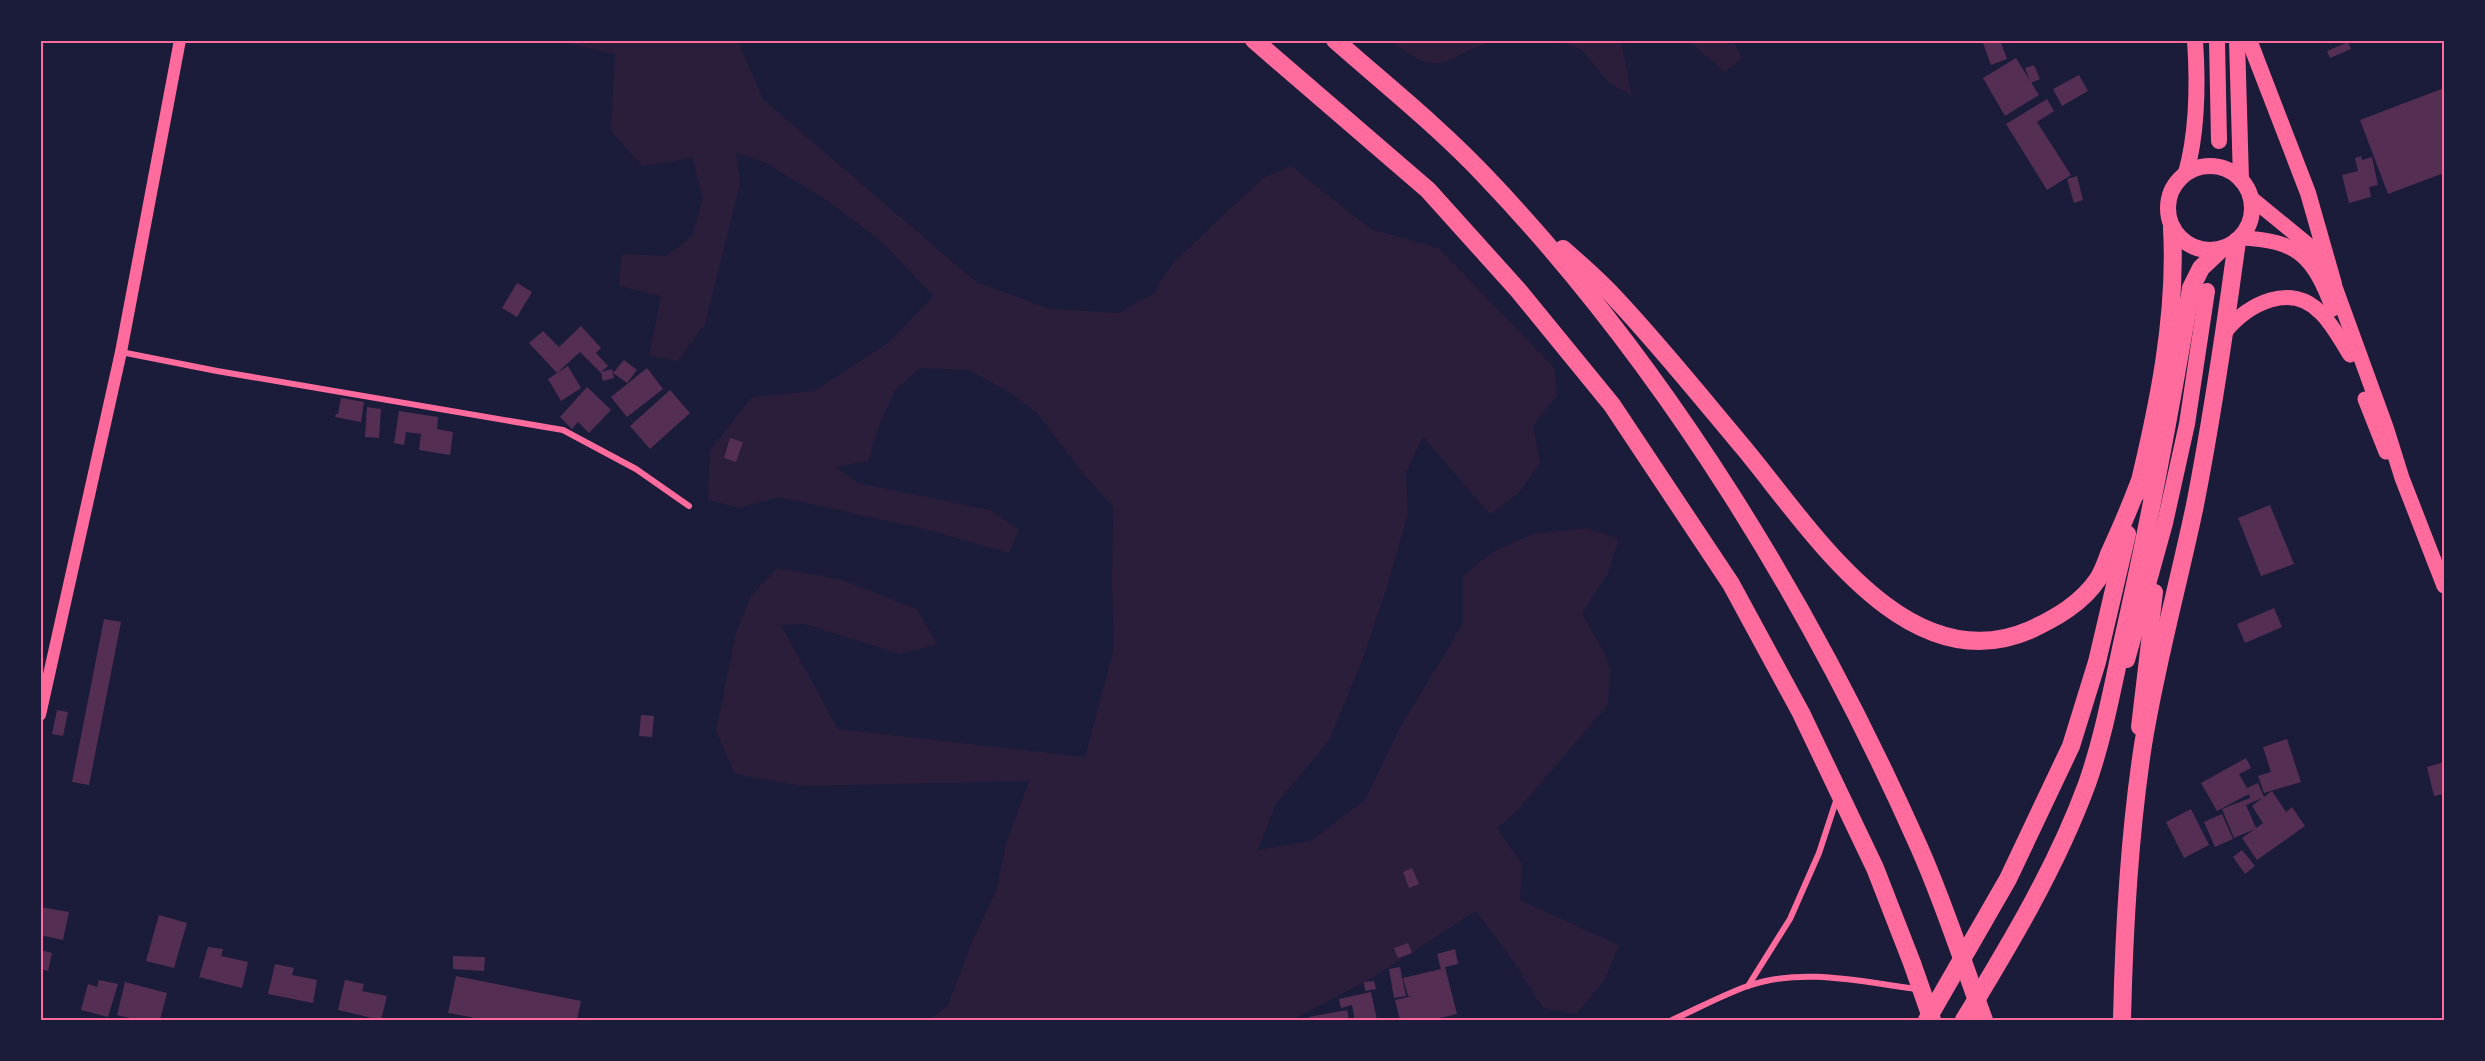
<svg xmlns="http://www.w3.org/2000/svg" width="2485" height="1061" font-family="'Noto Sans',sans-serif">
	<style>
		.green { fill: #2a1e3b }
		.building { fill: #542f53; fill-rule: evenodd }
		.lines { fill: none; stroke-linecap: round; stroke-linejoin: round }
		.minor { stroke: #ff6b9d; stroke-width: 6 }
		.secondary { stroke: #ff6b9d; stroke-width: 12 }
		.primary { stroke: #ff6b9d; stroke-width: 15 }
		.trunk { stroke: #ff6b9d; stroke-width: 16 }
		.motorway { stroke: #ff6b9d; stroke-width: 18 }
		.neatline { fill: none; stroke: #ff6b9d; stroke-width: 2 }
	</style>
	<rect width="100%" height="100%" fill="#1b1b3a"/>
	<g class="green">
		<path d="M 557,41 L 738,41 L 763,99 L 976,282 L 1051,309 L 1119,313 L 1153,294 L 1173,263 L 1224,214 L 1265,177 L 1291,166 L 1371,229 L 1438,248 L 1554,367 L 1557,396 L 1533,425 L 1540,463 L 1518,494 L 1490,514 L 1423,437 L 1406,473 L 1408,513 L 1387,587 L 1362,661 L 1329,741 L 1276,804 L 1258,850 L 1310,841 L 1365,800 L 1399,729 L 1463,624 L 1463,576 L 1494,551 L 1533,534 L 1587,528 L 1619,539 L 1609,571 L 1582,614 L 1602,648 L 1610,668 L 1608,705 L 1518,810 L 1497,828 L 1522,864 L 1520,900 L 1619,945 L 1605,980 L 1576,1014 L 1543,1008 L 1511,958 L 1476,911 L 1374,977 L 1292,1020 L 929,1020 L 948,1005 L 973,939 L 996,891 L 1007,841 L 1029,781 L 802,786 L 735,774 L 716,731 L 736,632 L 751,596 L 777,568 L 839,579 L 917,609 L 937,644 L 900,654 L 804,624 L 781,625 L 838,729 L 1085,757 L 1114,648 L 1112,584 L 1113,507 L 1081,471 L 1037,413 L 1012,394 L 969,370 L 920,368 L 896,389 L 880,423 L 868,461 L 836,467 L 858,483 L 990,510 L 1019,530 L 1009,553 L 924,529 L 779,497 L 739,508 L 708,500 L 710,450 L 752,397 L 814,391 L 888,343 L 933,296 L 883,243 L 825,199 L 764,162 L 736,153 L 740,184 L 705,324 L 678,361 L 649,356 L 661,296 L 619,286 L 622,254 L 666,256 L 692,236 L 703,198 L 692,158 L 642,166 L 611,131 L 615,54 Z"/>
		<path d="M 1392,41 L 1493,41 C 1443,56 1442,83 1392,41 Z"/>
		<path d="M 1560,41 L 1621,41 L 1632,96 L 1609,83 L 1582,50 Z"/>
		<path d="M 1689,41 L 1733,41 L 1742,58 L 1725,72 Z"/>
	</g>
	<g class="building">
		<path d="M 1982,40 L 2000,40 L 2007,59 L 1991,65 Z"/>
		<path d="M 2348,42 L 2351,49 L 2330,58 L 2327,51 Z"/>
		<path d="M 2016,58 L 2039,95 L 2005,116 L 1983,78 Z"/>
		<path d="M 2034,65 L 2040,79 L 2031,83 L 2025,68 Z"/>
		<path d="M 2079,75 L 2088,91 L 2062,106 L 2053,89 Z"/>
		<path d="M 2444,88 L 2444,173 L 2388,194 L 2360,120 Z"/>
		<path d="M 2047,99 L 2054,111 L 2037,122 L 2071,175 L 2047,190 L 2006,124 Z"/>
		<path d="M 2361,156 L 2362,160 L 2372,157 L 2378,185 L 2369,187 L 2371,197 L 2349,203 L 2342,175 L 2358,171 L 2355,158 Z"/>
		<path d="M 2077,176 L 2083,200 L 2074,203 L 2067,179 Z"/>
		<path d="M 517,283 L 532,292 L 517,317 L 502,308 Z"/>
		<path d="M 581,326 L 601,348 L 596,353 L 608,366 L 601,372 L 612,369 L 614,378 L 603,381 L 601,373 L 580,352 L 557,373 L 529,343 L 543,331 L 559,347 Z"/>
		<path d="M 624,360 L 637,370 L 627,383 L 613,373 Z"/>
		<path d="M 568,366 L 581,388 L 561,401 L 548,379 Z"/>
		<path d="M 647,368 L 663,389 L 627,417 L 611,397 Z"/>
		<path d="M 587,387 L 611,410 L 589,433 L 578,422 L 572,429 L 560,417 Z"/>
		<path d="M 670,390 L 690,413 L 650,449 L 630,426 Z"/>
		<path d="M 341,398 L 364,402 L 361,422 L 335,417 L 336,414 L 338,414 Z"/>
		<path d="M 367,407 L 381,409 L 379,438 L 365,437 Z"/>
		<path d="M 399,411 L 438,417 L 437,429 L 453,432 L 450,455 L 419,450 L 421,434 L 406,432 L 404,445 L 394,443 Z"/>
		<path d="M 730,438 L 743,442 L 736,462 L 724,458 Z"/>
		<path d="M 2270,505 L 2294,564 L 2261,576 L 2238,518 Z"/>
		<path d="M 2274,608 L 2282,627 L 2245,643 L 2237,624 Z"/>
		<path d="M 104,619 L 121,622 L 89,785 L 72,782 Z"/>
		<path d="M 57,710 L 68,712 L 63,736 L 52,734 Z"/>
		<path d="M 641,715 L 654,716 L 652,737 L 639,736 Z"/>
		<path d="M 2287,739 L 2301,782 L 2264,793 L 2258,776 L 2271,772 L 2263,747 Z"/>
		<path d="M 2246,758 L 2251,768 L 2239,774 L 2247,788 L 2258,783 L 2264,797 L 2272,791 L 2286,812 L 2292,807 L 2305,826 L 2257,860 L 2242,838 L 2255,829 L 2234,838 L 2222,809 L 2250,798 L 2249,794 L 2217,811 L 2201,783 ZM 2262,798 L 2252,806 L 2263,823 L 2256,828 L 2246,805 Z"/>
		<path d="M 2444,762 L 2444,794 L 2434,796 L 2427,767 Z"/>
		<path d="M 2191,809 L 2209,845 L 2184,858 L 2166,822 Z"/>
		<path d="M 2222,814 L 2233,839 L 2215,847 L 2204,822 Z"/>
		<path d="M 2242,850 L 2255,866 L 2245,874 L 2233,857 Z"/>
		<path d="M 1412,868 L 1419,884 L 1409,888 L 1403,872 Z"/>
		<path d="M 40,907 L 69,912 L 63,940 L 40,935 Z"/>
		<path d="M 159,915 L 187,923 L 174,968 L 146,961 Z"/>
		<path d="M 1408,943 L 1412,953 L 1398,958 L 1394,948 Z"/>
		<path d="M 208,947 L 223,949 L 221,956 L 248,962 L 242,988 L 199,977 Z"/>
		<path d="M 1455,949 L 1458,964 L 1445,967 L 1457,1014 L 1432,1020 L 1400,1020 L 1395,1000 L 1412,996 L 1408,996 L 1403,978 L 1441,969 L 1437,954 Z"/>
		<path d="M 40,950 L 52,953 L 48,971 L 40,969 Z"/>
		<path d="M 453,956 L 485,957 L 484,971 L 453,969 Z"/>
		<path d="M 275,964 L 294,968 L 292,975 L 317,980 L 313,1003 L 268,994 Z"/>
		<path d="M 1400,967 L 1406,996 L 1394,998 L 1389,969 Z"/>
		<path d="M 456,976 L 581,1001 L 577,1020 L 486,1020 L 448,1013 Z"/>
		<path d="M 99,980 L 118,984 L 108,1017 L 81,1010 L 88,984 L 97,987 Z"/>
		<path d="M 345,980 L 364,984 L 362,991 L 387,996 L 381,1020 L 338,1010 Z"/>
		<path d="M 1374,981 L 1376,989 L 1365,991 L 1364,982 Z"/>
		<path d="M 125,982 L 167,993 L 160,1020 L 138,1020 L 117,1015 Z"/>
		<path d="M 1371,992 L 1377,1020 L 1355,1020 L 1352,1005 L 1341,1008 L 1339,999 Z"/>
		<path d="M 1347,1010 L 1349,1020 L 1309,1020 L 1309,1017 Z"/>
	</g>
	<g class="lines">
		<g class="minor">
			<path d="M 121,352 L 217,371 L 563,430 L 636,469 L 689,506"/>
			<path d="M 1748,986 L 1790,919 L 1819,853 L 1837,798"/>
			<path d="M 1672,1020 C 1697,1009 1722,995 1748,986 C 1803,967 1861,982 1917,989"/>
		</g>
		<path class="secondary" d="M 40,715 L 121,352 L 180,40"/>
		<g class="primary">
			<path d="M 2250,197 L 2311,247 L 2321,260 L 2334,284 L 2386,427 L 2402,478 L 2444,586"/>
			<path d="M 2240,238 C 2298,240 2313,256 2333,309"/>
			<path d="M 2225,332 C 2248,304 2291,281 2321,313 C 2333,325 2341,341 2350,355"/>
			<path d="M 2365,399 L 2386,452"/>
		</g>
		<g class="trunk">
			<path d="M 2217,40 L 2219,141"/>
			<path d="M 2237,40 L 2241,180"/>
			<path d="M 2249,40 L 2308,193 L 2334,284"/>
			<circle cx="2210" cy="208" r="42"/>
			<path d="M 2186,173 C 2198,130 2198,84 2195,40"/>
			<path d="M 2127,660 L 2165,523 L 2187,424 L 2207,291"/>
			<path d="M 2139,727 L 2155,592"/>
		</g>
		<g class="motorway">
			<path d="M 1254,40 L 1428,190 L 1518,290 L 1612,405 L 1731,584 L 1801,713 L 1875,868 L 1912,963 L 1932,1020"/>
			<path d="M 1335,40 C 1386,85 1440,128 1486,177 C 1667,367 1813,608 1919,847 C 1944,903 1963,963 1984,1020"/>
			<path d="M 1563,249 C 1581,265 1600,281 1616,299 C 1660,346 1701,397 1743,447 C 1809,526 1906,684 2030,630 C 2056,618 2082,603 2098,579 C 2103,571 2106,562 2109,554 C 2120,530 2130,507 2139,483"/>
			<path d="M 2137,493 C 2158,407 2177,316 2172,228"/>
			<path d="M 1927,1020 L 2008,879 L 2071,746 L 2097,662 L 2127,534"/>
			<path d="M 1964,1020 C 2010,944 2056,868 2087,784 C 2105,733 2114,678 2126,626 C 2151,514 2172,401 2191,288 L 2201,268 L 2220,250"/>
			<path d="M 2122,1020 C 2124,929 2129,836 2143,745 C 2156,664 2178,586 2195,505 C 2212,418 2225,330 2237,241"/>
		</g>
	</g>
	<rect width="2485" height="1061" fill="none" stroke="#1b1b3a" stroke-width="84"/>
	<rect x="42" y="42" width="2401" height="977" class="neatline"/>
</svg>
